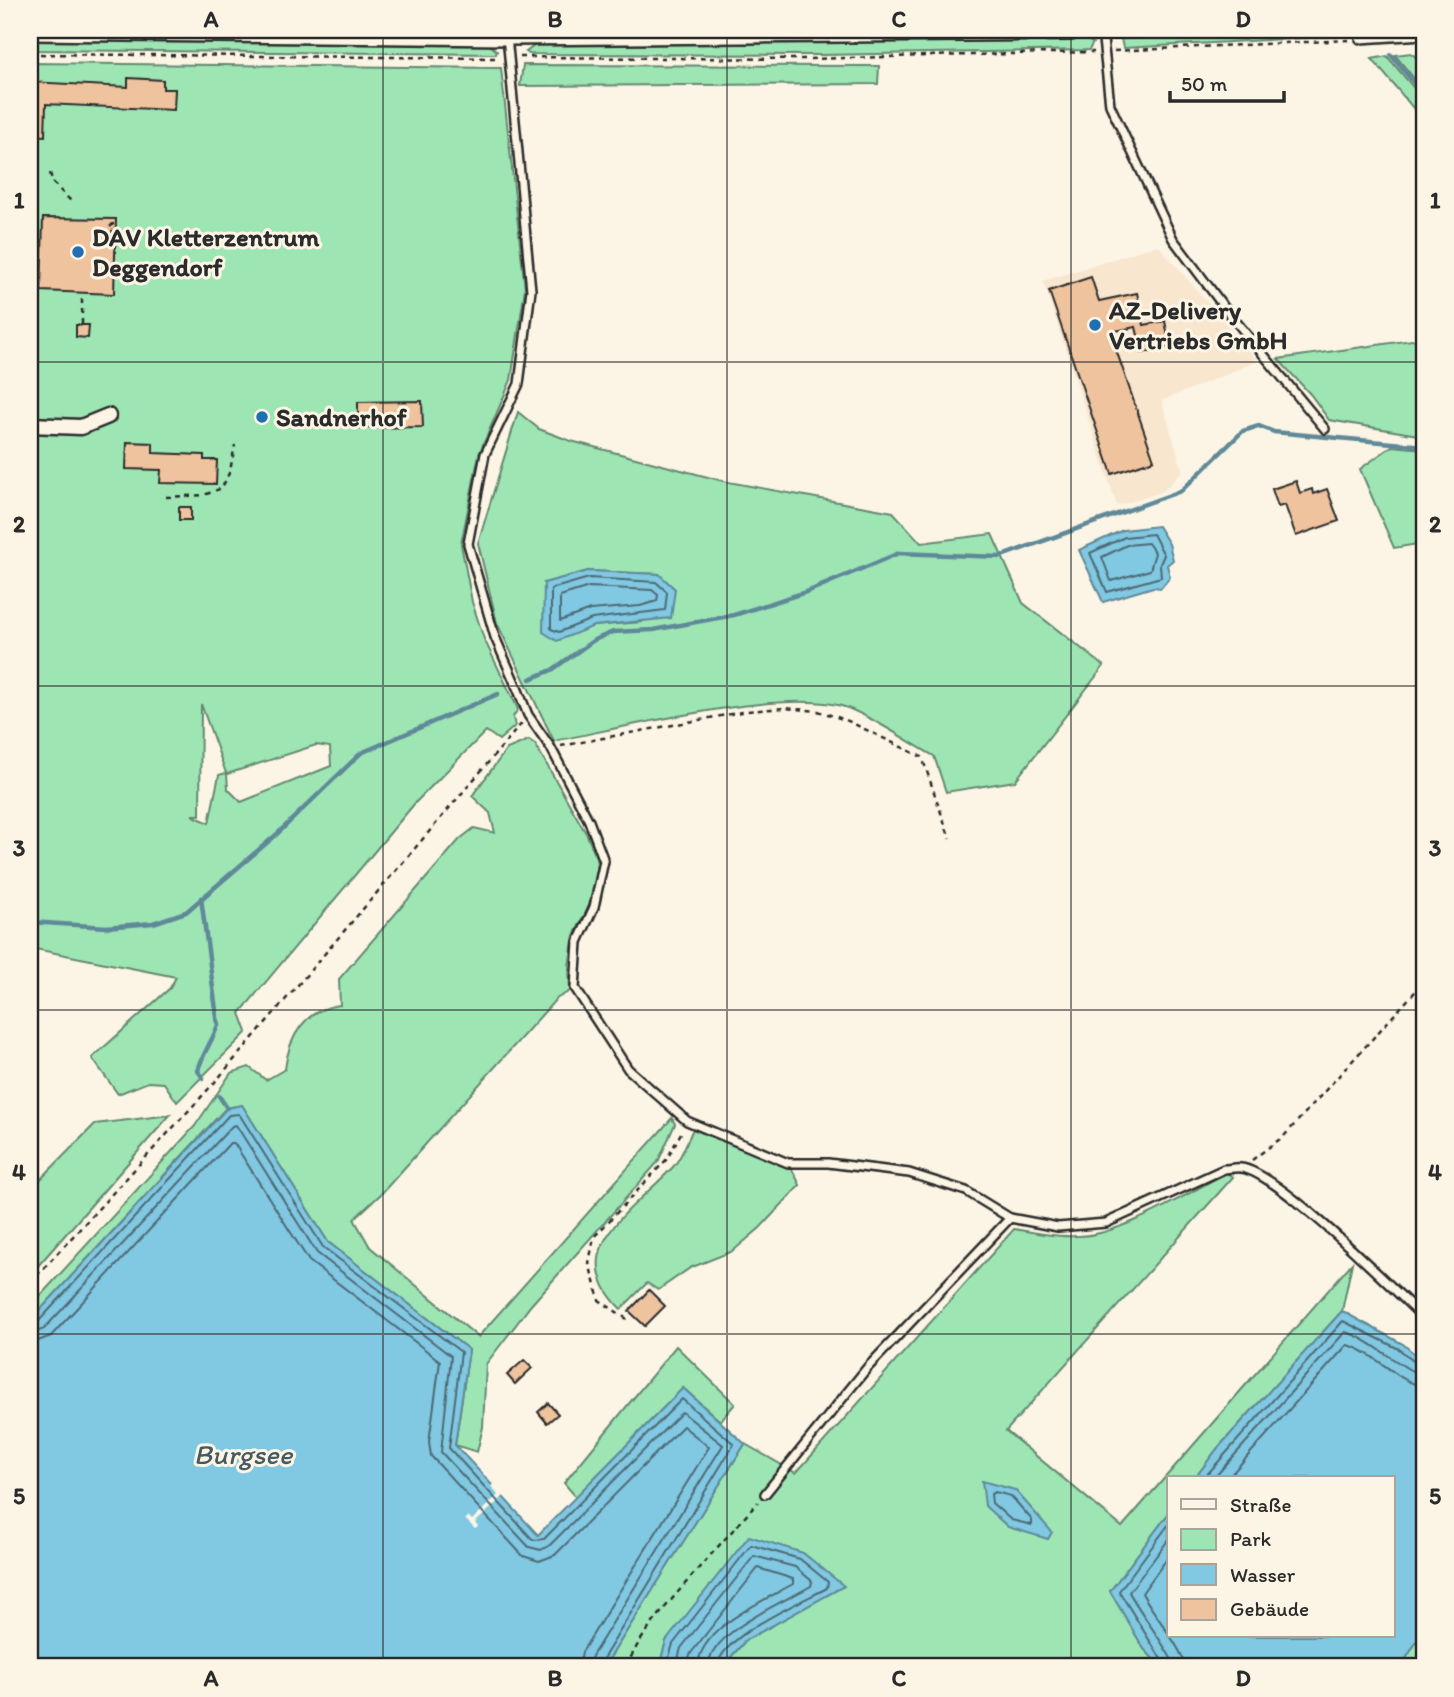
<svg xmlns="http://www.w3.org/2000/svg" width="1454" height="1697" font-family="Itim,sans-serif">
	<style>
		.built { fill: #f8e6cf }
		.green { fill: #9de6b4; stroke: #648870; stroke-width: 2; fill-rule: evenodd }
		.water { fill: #81c8e2; stroke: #5f8999; stroke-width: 2 }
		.pier { fill: #fcf5e5 }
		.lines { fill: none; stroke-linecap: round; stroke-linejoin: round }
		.shore { stroke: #4d6a74; stroke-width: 2 }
		.stream { stroke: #5f8999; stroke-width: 4.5 }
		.building { fill: #eec39d; stroke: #2b2b2b; stroke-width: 2 }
		.lane-casing { stroke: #2b2b2b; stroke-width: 12 }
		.street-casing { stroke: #2b2b2b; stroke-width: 19 }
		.secondary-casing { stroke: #2b2b2b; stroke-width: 24 }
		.path { stroke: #2b2b2b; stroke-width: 2.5; stroke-dasharray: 5 5; stroke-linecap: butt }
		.lane { stroke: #fcf5e5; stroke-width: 7 }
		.street { stroke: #fcf5e5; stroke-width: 14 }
		.secondary { stroke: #fcf5e5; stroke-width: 19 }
		.grid { fill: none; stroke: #2b2b2b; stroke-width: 2; stroke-opacity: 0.55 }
		.poi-dot { fill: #1f6fb2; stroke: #fcf5e5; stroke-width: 2.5 }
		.labels { text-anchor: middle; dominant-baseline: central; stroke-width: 6; stroke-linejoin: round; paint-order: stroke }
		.poi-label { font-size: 26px; font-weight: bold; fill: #2b2b2b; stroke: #fcf5e5; text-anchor: start }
		.water-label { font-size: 28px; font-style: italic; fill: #455a62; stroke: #fcf5e5 }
		.neatline { fill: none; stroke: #2b2b2b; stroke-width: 2.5 }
		.grid-label { font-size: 23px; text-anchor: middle; font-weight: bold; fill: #2b2b2b }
	</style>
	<rect width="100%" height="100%" fill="#fcf5e5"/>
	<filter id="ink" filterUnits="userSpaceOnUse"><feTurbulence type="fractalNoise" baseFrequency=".0143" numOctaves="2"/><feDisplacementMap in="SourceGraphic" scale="14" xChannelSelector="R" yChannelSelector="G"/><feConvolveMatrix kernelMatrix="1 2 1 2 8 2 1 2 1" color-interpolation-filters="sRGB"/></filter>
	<g filter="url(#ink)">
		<path class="built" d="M 1158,245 L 1258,361 L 1162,401 L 1183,472 L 1162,492 L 1117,506 L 1043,281 Z"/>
		<g class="green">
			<path d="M 1290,30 L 1334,30 L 1338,36 L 1123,48 L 1121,39 Z"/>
			<path d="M 1082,37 L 1093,43 L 1089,50 L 821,55 L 529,54 L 526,52 L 538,43 Z"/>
			<path d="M 30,40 L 485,41 L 497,51 L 496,54 L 30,50 Z"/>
			<path d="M 1411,53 L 1424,64 L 1424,91 L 1395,55 Z"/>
			<path d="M 1387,56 L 1424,100 L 1424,121 L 1372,59 Z"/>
			<path d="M 30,63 L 501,68 L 525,289 L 511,380 L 479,454 L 461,544 L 472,602 L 484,639 L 518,709 L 513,717 L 515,726 L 499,740 L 486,731 L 415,803 L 240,1013 L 247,1032 L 177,1102 L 164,1083 L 148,1082 L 118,1094 L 92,1058 L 170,988 L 176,977 L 30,948 ZM 201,704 L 226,773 L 219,775 L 209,823 L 192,815 L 200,815 ZM 316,745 L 330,747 L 331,766 L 241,802 L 228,789 L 227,774 Z"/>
			<path d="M 523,65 L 879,66 L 878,84 L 520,86 Z"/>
			<path d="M 1419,339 L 1424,347 L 1424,436 L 1329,420 L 1311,395 L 1278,359 Z"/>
			<path d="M 518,412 L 539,429 L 571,441 L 723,481 L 893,512 L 921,543 L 992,534 L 1023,603 L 1104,666 L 1015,781 L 946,792 L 934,756 C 907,741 879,721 850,709 C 792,685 621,728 554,741 L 497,623 L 478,543 ZM 588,571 L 659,574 L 642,622 L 594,626 L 544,583 Z"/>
			<path d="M 1392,446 L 1424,449 L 1424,543 L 1394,548 L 1360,469 Z"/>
			<path d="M 529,740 L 535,744 L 587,835 L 598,862 L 592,901 L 574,935 L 569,966 L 570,991 L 556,999 L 381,1194 L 354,1219 L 370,1247 L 478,1337 L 672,1118 L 675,1124 L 658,1162 L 531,1305 L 486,1364 L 483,1427 L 477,1452 L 455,1445 L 469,1350 L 328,1242 L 242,1105 L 226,1108 L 30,1321 L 30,1307 L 195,1126 L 231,1073 L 249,1067 L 266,1080 L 285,1069 C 289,1036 305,1009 340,1005 L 339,979 L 460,839 L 474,828 L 495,833 L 490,813 L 472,796 L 507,749 Z"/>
			<path d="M 170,1115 L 30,1275 L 30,1190 L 95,1124 Z"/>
			<path d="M 693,1129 L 791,1167 L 800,1185 L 760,1228 L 733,1251 L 690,1268 L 658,1290 L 647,1283 L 621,1309 C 562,1250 633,1210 673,1167 C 682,1157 687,1141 693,1129 Z"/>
			<path d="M 1226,1173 L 1233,1177 L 1006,1431 L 1122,1527 L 1352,1263 L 1342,1311 L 1217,1449 L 1195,1478 L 1169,1478 L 1169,1513 L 1110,1591 L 1144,1649 L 1161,1667 L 722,1667 L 746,1640 L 843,1586 L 666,1641 L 659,1667 L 604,1667 L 745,1444 L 796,1473 L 1014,1229 C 1042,1234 1072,1240 1100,1233 C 1139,1223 1190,1193 1226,1173 Z"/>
			<path d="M 676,1346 L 735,1404 L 720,1421 L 683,1388 L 576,1497 L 564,1483 Z"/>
			<path d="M 1424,1629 L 1424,1667 L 1401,1667 Z"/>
		</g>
		<g class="water">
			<path d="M 1158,526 L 1169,544 L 1173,560 L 1167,565 L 1170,577 L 1161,588 L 1153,587 L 1103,602 L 1079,550 L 1123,530 Z"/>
			<path d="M 588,571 L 659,574 L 675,589 L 671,618 L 594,626 L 557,641 L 543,632 L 544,583 Z"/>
			<path d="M 242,1105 L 328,1242 L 469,1350 L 455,1445 L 538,1535 L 683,1388 L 745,1444 L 604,1667 L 30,1667 L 30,1321 L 227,1108 Z"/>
			<path d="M 1342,1311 L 1403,1344 L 1424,1362 L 1424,1629 L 1401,1667 L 1161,1667 L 1144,1649 L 1110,1591 L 1169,1513 L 1169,1636 L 1393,1636 L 1393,1478 L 1195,1478 L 1217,1449 Z"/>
			<path d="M 982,1481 L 1015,1490 L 1052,1532 L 1048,1539 L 1008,1527 L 985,1506 Z"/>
			<path d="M 749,1536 L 803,1553 L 844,1586 L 746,1640 L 722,1667 L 659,1667 L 666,1641 Z"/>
		</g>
		<path class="pier" d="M 495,1483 L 505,1495 L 475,1523 L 478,1527 L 475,1529 L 465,1519 L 468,1516 L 472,1520 L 498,1495 L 491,1486 Z"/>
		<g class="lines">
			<g class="shore">
				<path d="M 1153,534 L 1164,555 L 1160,564 L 1161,577 L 1107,592 L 1090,553 L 1125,537 Z"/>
				<path d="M 1148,543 L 1155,553 L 1150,570 L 1111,581 L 1102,557 L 1127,545 Z"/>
				<path d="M 589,578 L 656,582 L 667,592 L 665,610 L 592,619 L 559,632 L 551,629 L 551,589 Z"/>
				<path d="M 589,587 L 652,590 L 658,595 L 657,601 L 640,606 L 590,610 L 560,621 L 560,596 Z"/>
				<path d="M 30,1325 L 38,1322 L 229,1115 L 239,1114 L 323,1247 L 461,1352 L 449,1448 L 533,1540 L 544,1539 L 682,1399 L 734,1444 L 598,1667"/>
				<path d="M 30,1334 L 44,1329 L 232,1126 L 236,1125 L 317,1253 L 451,1356 L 441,1452 L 529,1547 L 541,1550 L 550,1545 L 682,1412 L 723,1445 L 592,1656 L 589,1667"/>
				<path d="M 30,1344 L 51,1336 L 230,1143 L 234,1143 L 309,1261 L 440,1361 L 429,1442 L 431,1456 L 523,1556 L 539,1561 L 555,1555 L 683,1426 L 709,1447 L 582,1652 L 579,1667"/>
				<path d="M 1204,1478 L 1343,1321 L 1399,1349 L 1418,1365 L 1424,1366"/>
				<path d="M 1214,1478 L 1345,1332 C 1369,1337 1407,1374 1424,1375"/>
				<path d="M 1228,1478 L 1347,1345 C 1374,1351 1401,1385 1424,1386"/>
				<path d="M 995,1492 L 1011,1496 L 1032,1520 L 1032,1525 L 1011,1520 L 992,1503 L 991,1494 Z"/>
				<path d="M 1169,1539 L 1129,1592 C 1137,1608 1174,1658 1175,1667"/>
				<path d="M 1169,1556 L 1142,1593 C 1152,1612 1185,1652 1185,1667"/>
				<path d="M 666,1667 L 673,1644 L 751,1545 L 800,1559 L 828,1582 L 827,1588 C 801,1602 721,1636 717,1667"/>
				<path d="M 676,1667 L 681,1648 L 754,1556 L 795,1567 L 812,1581 L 811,1586 C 784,1602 710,1632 708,1667"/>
				<path d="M 686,1667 L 691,1653 L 758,1568 L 793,1579 L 793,1584 C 763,1601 699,1628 698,1667"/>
				<path d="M 1166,1667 L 1119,1591 L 1169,1524"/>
			</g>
			<g class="stream">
				<path d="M 1391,55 L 1424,95"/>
				<path d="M 530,679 L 552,670 L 594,640 L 613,632 L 653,630 L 734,615 L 809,591 L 899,553 L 999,557 L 1181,491 L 1243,431 L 1259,426 L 1274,432 L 1424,446"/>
				<path d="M 201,898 L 218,1025 C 212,1042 202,1054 198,1071 L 203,1078"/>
				<path d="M 30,922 L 106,927 L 153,923 L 186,912 L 276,835 L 361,753 L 498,694"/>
				<path d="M 219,1096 L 227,1108"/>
			</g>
		</g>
		<g class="building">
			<path d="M 128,78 L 163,80 L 163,89 L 175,89 L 174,110 L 46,104 L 45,136 L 30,135 L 30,82 L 128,87 Z"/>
			<path d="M 43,218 L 116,219 L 114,294 L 41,291 Z"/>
			<path d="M 1091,277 L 1099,301 L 1137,293 L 1144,325 L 1165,321 L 1170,347 L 1142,353 L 1136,327 L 1110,332 L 1154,460 L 1112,474 L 1049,291 Z"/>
			<path d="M 76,325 L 89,325 L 88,338 L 76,337 Z"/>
			<path d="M 422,401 L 423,427 L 358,428 L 358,402 Z"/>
			<path d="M 127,442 L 153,443 L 153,453 L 204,455 L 204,460 L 217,460 L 216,484 L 160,483 L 161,470 L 126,469 Z"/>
			<path d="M 1296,481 L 1300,493 L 1312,489 L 1313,494 L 1327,489 L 1339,521 L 1296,536 L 1285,505 L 1278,507 L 1272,489 Z"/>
			<rect x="179" y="507" width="12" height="13"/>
			<path d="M 649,1290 L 665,1306 L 645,1326 L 629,1311 Z"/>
			<path d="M 524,1360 L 532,1368 L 515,1384 L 507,1375 Z"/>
			<path d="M 548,1403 L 558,1414 L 547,1423 L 538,1412 Z"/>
		</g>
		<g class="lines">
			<defs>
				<g id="lane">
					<path d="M 1102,30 L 1110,105 L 1173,239 L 1224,307 L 1325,429"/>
					<path d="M 1359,30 L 1360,39 L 1424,35"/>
					<path d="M 507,36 L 531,290 L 519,384 L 485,454 L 468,544 L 495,637 L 518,690 L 528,715 L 551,748 L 589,821 L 604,861 L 594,907 L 578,942 L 575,988 L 628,1069 L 687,1121 L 788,1163 L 828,1163 L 909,1173 L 966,1191 L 1010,1218 L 1058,1227 L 1106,1223 L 1224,1169 C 1229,1169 1236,1167 1241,1168 C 1276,1171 1392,1288 1424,1318"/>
					<path d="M 765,1494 L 867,1368 L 1010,1218"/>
				</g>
				<path id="street" d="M 30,425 L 81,427 L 108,416"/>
				<path id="secondary" d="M 30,30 L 507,35 L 1070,30"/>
			</defs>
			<use href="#lane" class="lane-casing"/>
			<use href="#street" class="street-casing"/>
			<use href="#secondary" class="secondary-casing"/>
			<g class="path">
				<path d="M 1114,51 L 1349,40"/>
				<path d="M 30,54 L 499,58"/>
				<path d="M 520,57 L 806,59 L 1094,52"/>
				<path d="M 50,173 L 53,183 L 72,202"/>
				<path d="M 110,227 L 113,224 L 112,238 L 121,238"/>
				<path d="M 82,324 L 82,298"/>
				<path d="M 166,497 L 204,495 L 222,488 L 230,471 L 235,445"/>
				<path d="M 561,746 L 747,711 L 785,708 L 818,711 L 846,720 L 922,757 L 950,839"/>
				<path d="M 1252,1160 L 1284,1136 L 1424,982"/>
				<path d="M 30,1283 L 215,1082 L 522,723"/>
				<path d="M 627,1319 L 599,1300 L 589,1263 L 594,1237 L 667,1159 L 682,1131"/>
				<path d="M 628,1667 C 631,1636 733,1532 758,1502"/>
			</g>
			<use href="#lane" class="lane"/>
			<use href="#street" class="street"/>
			<use href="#secondary" class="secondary"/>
		</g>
	</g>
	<path class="grid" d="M 383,30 L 383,1667M 727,30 L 727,1667M 1071,30 L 1071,1667M 30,362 L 1424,362M 30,686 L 1424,686M 30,1010 L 1424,1010M 30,1334 L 1424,1334"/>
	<g class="poi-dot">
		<circle cx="78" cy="252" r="7"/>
		<circle cx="1095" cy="325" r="7"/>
		<circle cx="262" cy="417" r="7"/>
	</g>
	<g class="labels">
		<g class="poi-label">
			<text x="92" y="237">DAV Kletterzentrum<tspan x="92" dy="30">Deggendorf</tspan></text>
			<text x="1109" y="310">AZ-Delivery<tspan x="1109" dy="30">Vertriebs GmbH</tspan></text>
			<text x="276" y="417">Sandnerhof</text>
		</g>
		<g class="water-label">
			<text x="243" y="1454">Burgsee</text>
		</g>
	</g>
	<rect width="1454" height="1697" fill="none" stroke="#fcf5e5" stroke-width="77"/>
	<rect x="1167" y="1476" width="228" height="161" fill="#fcf5e5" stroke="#a8a49b" stroke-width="2"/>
	<rect x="1181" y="1499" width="35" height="10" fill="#fcf5e5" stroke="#a8a49b" stroke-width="2"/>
	<text x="1230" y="1512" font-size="21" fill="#2b2b2b">Straße</text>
	<rect x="1181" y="1529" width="35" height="21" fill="#9de6b4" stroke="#a8a49b" stroke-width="2"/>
	<text x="1230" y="1546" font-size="21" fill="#2b2b2b">Park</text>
	<rect x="1181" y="1564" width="35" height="21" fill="#81c8e2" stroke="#a8a49b" stroke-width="2"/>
	<text x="1230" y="1582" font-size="21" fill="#2b2b2b">Wasser</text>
	<rect x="1181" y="1599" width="35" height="21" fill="#eec39d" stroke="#a8a49b" stroke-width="2"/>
	<text x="1230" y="1616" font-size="21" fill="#2b2b2b">Gebäude</text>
	<path d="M1170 91v10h114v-10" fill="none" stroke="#2b2b2b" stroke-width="3.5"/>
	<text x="1181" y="91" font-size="21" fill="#2b2b2b" stroke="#fcf5e5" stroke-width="5" paint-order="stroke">50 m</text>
	<rect x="38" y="38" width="1378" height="1620" class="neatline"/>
	<g class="grid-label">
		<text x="211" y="27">A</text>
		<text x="555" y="27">B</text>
		<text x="899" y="27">C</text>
		<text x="1243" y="27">D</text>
		<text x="19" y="208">1</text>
		<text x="1435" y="208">1</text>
		<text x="19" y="532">2</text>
		<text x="1435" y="532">2</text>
		<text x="19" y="856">3</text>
		<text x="1435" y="856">3</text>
		<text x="19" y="1180">4</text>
		<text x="1435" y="1180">4</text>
		<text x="19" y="1504">5</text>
		<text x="1435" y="1504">5</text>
		<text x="211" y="1686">A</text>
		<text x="555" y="1686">B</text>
		<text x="899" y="1686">C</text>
		<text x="1243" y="1686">D</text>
	</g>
</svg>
